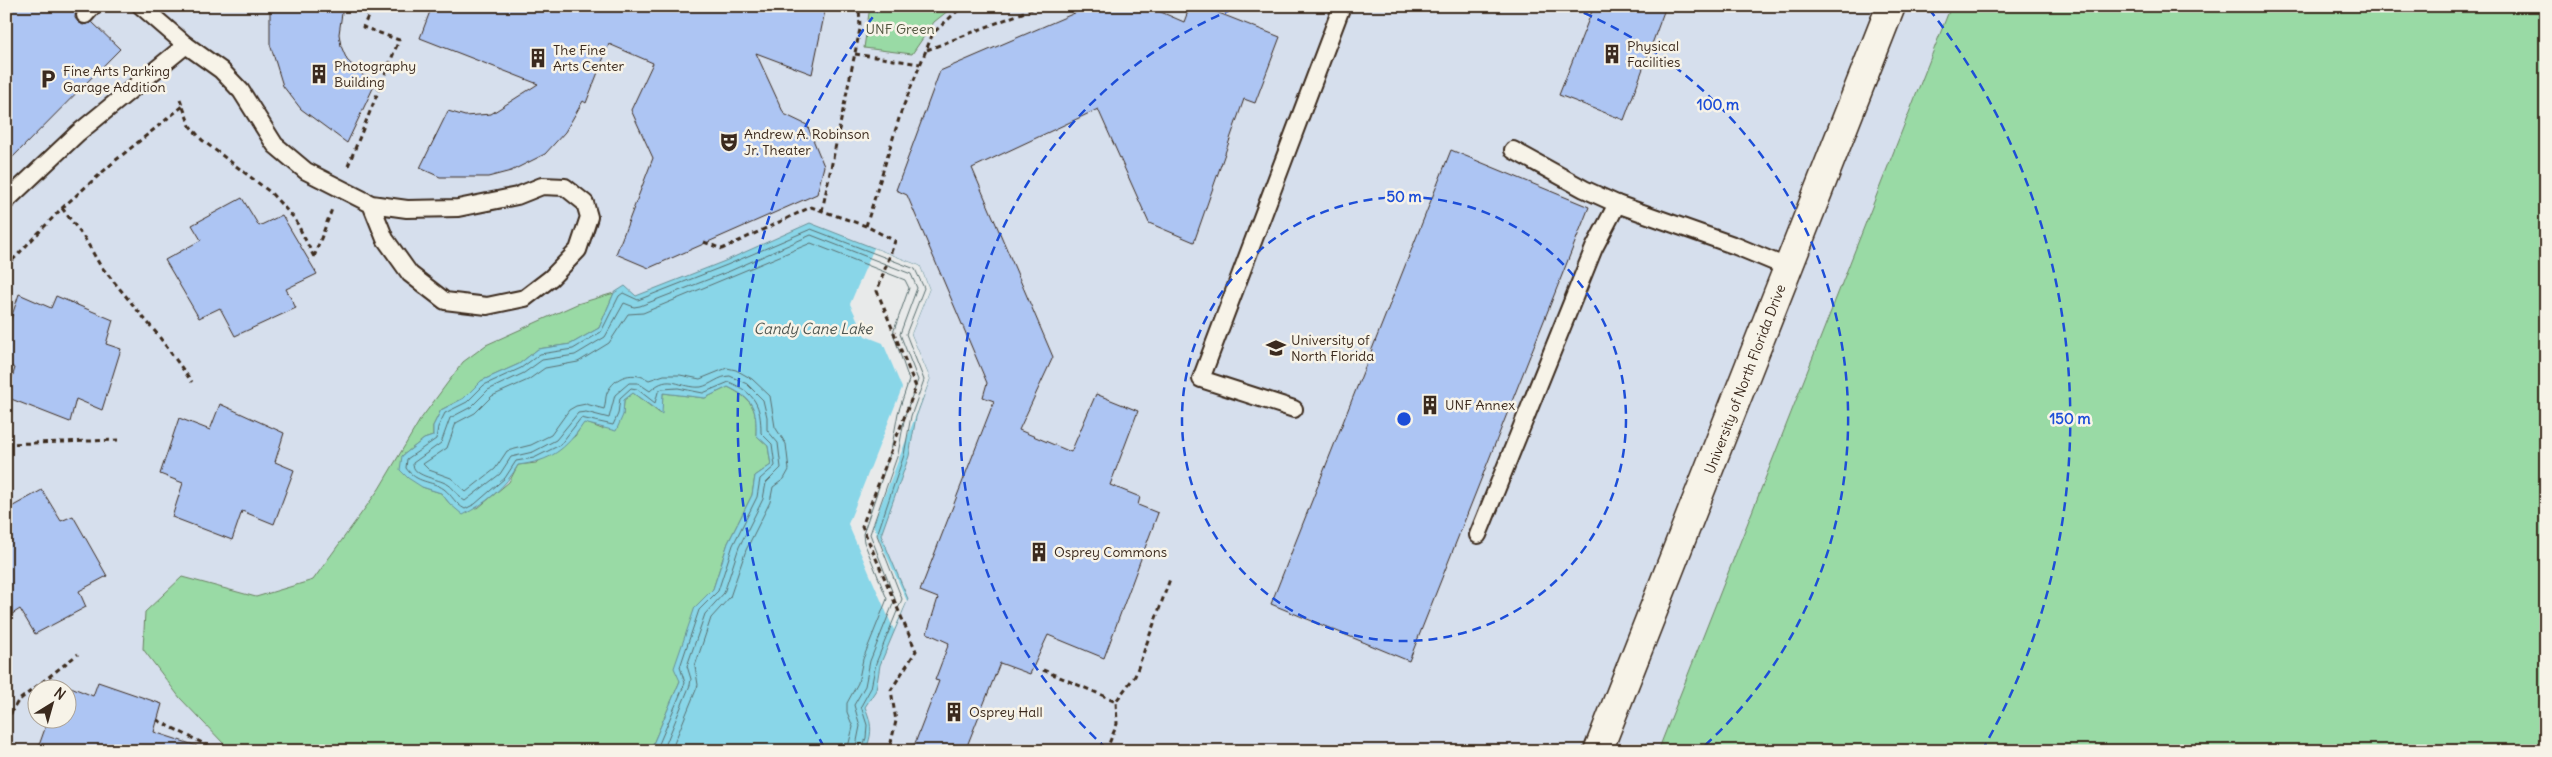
<svg xmlns="http://www.w3.org/2000/svg" width="2552" height="757" font-family="Delius,sans-serif">
	<style>
		.built { fill: #d6dfed; fill-rule: evenodd }
		.green { fill: #99daa5; stroke: #6a8262 }
		.water { fill: #89d6e8; stroke: #6a9197 }
		.pier { fill: #e8eaea }
		.lines { fill: none; stroke-linecap: round; stroke-linejoin: round }
		.shore { stroke: #5a6f6f; stroke-width: 1 }
		.building { fill: #adc5f3; stroke: #3b2a1e }
		.service-casing { stroke: #3b2a1e; stroke-width: 20 }
		.tertiary-casing { stroke: #3b2a1e; stroke-width: 31 }
		.path { stroke: #3b2a1e; stroke-width: 3; stroke-dasharray: 5 4; stroke-linecap: butt }
		.service { stroke: #f7f3e8; stroke-width: 16 }
		.tertiary { stroke: #f7f3e8; stroke-width: 28 }
		.ring { fill: none; stroke: #1d4ed8; stroke-width: 2.5; stroke-dasharray: 9 6 }
		.labels { text-anchor: middle; dominant-baseline: central; stroke-width: 5; stroke-linejoin: round; paint-order: stroke }
		.park-label { font-size: 14px; fill: #525640; stroke: #f7f3e8 }
		.poi-label { font-size: 14px; fill: #3b2a1e; stroke: #f7f3e8; text-anchor: start }
		.street-label { font-size: 14px; fill: #3b2a1e; stroke: #f7f3e8 }
		.water-label { font-size: 15px; font-style: italic; fill: #4e5550; stroke: #f7f3e8 }
		.centre { fill: #1d4ed8; stroke: #f7f3e8; stroke-width: 2.5 }
		.ring-label { font-size: 15px; text-anchor: middle; font-weight: bold; fill: #1d4ed8; stroke: #f7f3e8; stroke-width: 5; stroke-linejoin: round; paint-order: stroke }
	</style>
	<rect width="100%" height="100%" fill="#e8eaea"/>
	<filter id="ink" filterUnits="userSpaceOnUse"><feTurbulence type="fractalNoise" baseFrequency=".02" numOctaves="2"/><feDisplacementMap in="SourceGraphic" scale="10" xChannelSelector="R" yChannelSelector="G"/><feConvolveMatrix kernelMatrix="1 2 1 2 8 2 1 2 1" color-interpolation-filters="sRGB"/></filter>
	<g filter="url(#ink)">
		<path class="built" d="M 6,6 L 2546,6 L 2546,751 L 6,751 ZM 38,690 L 68,690 L 68,720 L 38,720 Z"/>
		<g class="green">
			<path d="M 870,6 L 954,6 L 934,22 L 912,54 L 864,48 Z"/>
			<path d="M 1951,6 L 2546,6 L 2546,751 L 1658,751 Z"/>
			<path d="M 614,293 L 599,328 L 571,344 L 538,349 L 519,364 L 481,381 L 464,398 L 441,410 L 433,426 L 433,436 L 424,439 L 402,456 L 422,487 L 441,493 L 450,504 L 478,508 L 509,482 L 518,465 L 536,463 L 575,436 L 584,422 L 602,429 L 623,415 L 624,400 L 633,393 L 661,414 L 663,393 L 705,398 L 728,387 C 753,400 757,408 756,435 L 768,446 L 771,465 L 755,476 L 752,495 L 728,543 L 713,589 L 695,607 L 680,681 L 650,751 L 224,751 L 224,744 L 180,698 L 143,649 L 145,612 L 182,577 L 256,597 L 313,580 L 379,489 L 420,420 L 463,362 L 486,345 L 577,304 Z"/>
		</g>
		<path class="water" d="M 810,223 L 920,266 L 929,289 L 911,334 L 930,379 L 916,417 L 909,456 L 881,535 L 908,599 L 880,665 L 876,690 L 865,707 C 872,724 873,734 865,751 L 650,751 L 680,681 L 674,668 L 695,607 L 713,589 L 728,543 L 752,495 L 755,476 L 771,465 L 768,446 L 756,435 C 757,408 753,399 728,387 L 705,398 L 663,393 L 662,414 L 633,393 L 624,400 L 623,415 L 616,431 L 584,423 C 565,450 551,461 518,465 C 506,487 485,504 463,515 L 450,504 L 441,493 L 422,487 L 408,478 L 400,470 L 402,456 L 424,439 L 433,436 L 433,426 L 441,410 L 464,398 L 481,381 L 519,364 L 538,349 L 571,344 L 599,328 L 614,293 L 625,286 L 636,296 L 725,261 Z"/>
		<path class="pier" d="M 874,248 L 920,266 L 929,289 L 911,334 L 930,379 L 873,525 L 907,601 L 894,630 L 848,524 L 902,388 L 883,343 L 865,336 L 850,304 Z"/>
		<g class="lines">
			<g class="shore">
				<path d="M 656,751 L 685,683 L 680,667 L 699,610 L 718,591 L 733,545 L 757,497 L 760,479 L 775,466 L 772,444 L 761,433 C 761,405 755,393 729,382 L 703,393 L 678,388 L 662,389 L 658,392 L 655,403 L 637,389 L 631,388 L 620,398 L 618,414 L 613,425 L 581,418 L 560,445 L 534,458 L 516,461 L 505,478 L 475,504 L 465,509 C 455,504 452,495 444,489 C 431,480 417,484 406,468 L 407,459 L 436,439 L 438,427 L 445,413 L 467,402 L 484,385 L 521,368 L 540,354 L 573,349 L 601,332 L 619,296 L 623,293 L 638,300 L 727,265 L 811,229 L 915,269 L 924,288 L 906,334 L 924,380 L 911,416 L 904,455 L 877,535 L 902,599 L 876,663 L 871,688 L 861,706 L 867,725 L 866,738 L 861,751"/>
				<path d="M 663,751 L 690,685 L 691,679 L 687,666 L 705,614 L 724,593 L 739,547 L 763,499 L 766,483 L 781,468 L 778,443 L 767,430 L 767,417 L 763,400 L 747,384 L 730,376 C 719,376 711,385 701,387 C 679,389 670,372 650,391 L 638,383 L 629,383 L 615,395 L 609,418 L 586,412 L 578,413 L 556,440 L 533,452 L 511,457 L 500,474 L 465,501 C 457,497 454,486 445,483 C 435,478 412,476 413,463 L 441,443 L 450,418 L 471,407 L 488,390 L 524,373 L 542,360 L 575,355 L 605,337 L 624,303 L 634,307 L 640,306 L 730,271 L 811,235 L 911,274 L 917,288 L 900,334 L 918,380 L 905,415 L 898,454 L 870,534 L 895,599 L 870,661 L 865,686 L 854,705 L 860,726 L 855,751"/>
				<path d="M 671,751 L 698,685 L 695,666 L 711,618 L 730,597 L 746,550 L 770,502 L 773,487 L 784,479 L 789,470 L 786,444 L 775,427 L 770,396 L 752,379 L 736,370 L 727,368 L 700,379 L 680,375 L 664,375 L 649,380 C 634,371 615,375 607,393 C 605,398 606,404 604,409 L 586,404 L 576,406 L 569,410 L 551,435 L 531,445 L 507,451 L 495,469 L 466,492 L 451,478 L 429,470 L 423,464 L 447,448 L 456,423 L 475,413 L 492,396 L 528,380 L 545,368 L 578,362 L 609,343 L 628,314 L 643,313 L 811,243 L 905,280 L 909,288 L 893,333 L 909,380 L 898,413 L 891,451 L 863,534 L 864,542 L 887,599 L 863,659 L 858,683 L 847,703 L 847,712 L 853,727 L 847,751"/>
			</g>
		</g>
		<g class="building">
			<path d="M 6,6 L 76,6 L 75,18 L 78,22 L 83,25 L 92,22 L 120,49 L 6,164 Z"/>
			<path d="M 270,6 L 343,6 L 339,34 L 341,46 L 347,60 L 374,86 L 347,143 L 301,109 L 283,86 L 270,44 Z"/>
			<path d="M 432,6 L 826,6 L 812,74 L 756,53 L 784,114 L 807,125 L 824,166 L 817,194 L 649,268 L 616,254 L 653,158 L 631,110 L 653,63 L 609,44 L 586,103 L 583,101 L 565,132 L 545,154 L 511,171 L 488,177 L 440,177 L 420,168 L 448,111 L 465,116 L 491,114 L 538,84 L 420,38 Z"/>
			<path d="M 1091,6 L 1147,6 L 1184,22 L 1190,6 L 1201,6 L 1280,37 L 1255,103 L 1244,99 L 1194,242 L 1149,223 L 1098,109 L 972,168 L 1053,357 L 1019,430 L 1071,452 L 1096,394 L 1138,411 L 1110,485 L 1140,497 L 1138,505 L 1158,513 L 1104,658 L 1048,635 L 1030,674 L 1000,663 L 965,751 L 912,751 L 939,681 L 935,680 L 949,643 L 927,633 L 938,598 L 920,591 L 994,401 L 983,397 L 987,383 L 907,195 L 896,190 L 940,71 Z"/>
			<path d="M 1594,6 L 1666,6 L 1624,120 L 1559,95 Z"/>
			<path d="M 1451,150 L 1589,207 L 1409,661 L 1271,604 Z"/>
			<path d="M 242,198 L 259,226 L 282,215 L 317,274 L 286,289 L 296,308 L 235,336 L 220,308 L 199,318 L 165,260 L 201,240 L 192,225 Z"/>
			<path d="M 19,294 L 51,308 L 56,296 L 113,320 L 106,344 L 121,349 L 102,410 L 76,399 L 70,422 L 6,397 L 15,368 L 6,364 L 6,334 Z"/>
			<path d="M 220,404 L 284,433 L 275,462 L 294,470 L 274,524 L 242,511 L 232,540 L 172,517 L 183,483 L 160,474 L 179,418 L 210,430 Z"/>
			<path d="M 42,490 L 61,521 L 73,516 L 107,576 L 79,591 L 86,607 L 35,634 L 20,609 L 6,618 L 6,510 Z"/>
			<path d="M 98,682 L 162,704 L 154,732 L 197,746 L 196,751 L 37,751 L 48,720 L 68,720 L 68,690 L 59,690 L 61,683 L 93,696 Z"/>
		</g>
		<g class="lines">
			<defs>
				<g id="service">
					<path d="M 85,15 L 93,6"/>
					<path d="M 186,45 L 221,70 L 241,91 L 275,145 L 306,171 L 371,204 L 407,209 L 458,208 L 517,196 L 542,186 L 565,187 L 585,203 L 589,217 L 578,250 L 551,278 L 525,298 L 487,306 L 445,301 L 410,274 L 385,239 L 371,204"/>
					<path d="M 1513,150 L 1584,189 L 1617,204"/>
					<path d="M 6,201 L 78,133 L 186,45 L 141,6"/>
					<path d="M 1294,409 L 1201,379 L 1342,6"/>
					<path d="M 1478,535 L 1594,248 L 1617,204 L 1736,246 L 1789,268"/>
				</g>
				<path id="tertiary" d="M 1598,751 L 1891,6"/>
			</defs>
			<use href="#service" class="service-casing"/>
			<use href="#tertiary" class="tertiary-casing"/>
			<g class="path">
				<path d="M 927,50 L 1040,6"/>
				<path d="M 855,54 L 920,64"/>
				<path d="M 180,99 L 190,126 L 202,140 L 270,192 L 295,219 L 314,257"/>
				<path d="M 348,166 L 399,40 L 363,27 L 373,6"/>
				<path d="M 62,208 L 85,239 L 100,265 L 158,335 L 192,382"/>
				<path d="M 822,211 L 860,29 L 859,6"/>
				<path d="M 866,226 L 901,112 L 933,33 L 963,6"/>
				<path d="M 704,242 L 722,249 L 811,207 L 866,226 L 895,241 L 877,291 L 916,387 L 862,526 L 916,651 L 891,690 L 896,721 L 889,751"/>
				<path d="M 314,257 L 332,209"/>
				<path d="M 6,267 L 62,208 L 116,160 L 183,106"/>
				<path d="M 6,444 L 118,440"/>
				<path d="M 1043,670 L 1116,701"/>
				<path d="M 157,720 L 212,748 L 212,751"/>
				<path d="M 6,722 L 18,701 L 78,654"/>
				<path d="M 1106,751 L 1117,724 L 1116,701 L 1135,676 L 1170,579"/>
			</g>
			<use href="#service" class="service"/>
			<use href="#tertiary" class="tertiary"/>
		</g>
	</g>
	<g class="ring">
		<circle cx="1404" cy="419" r="222"/>
		<path d="M1107 749A444 444 0 0 1 1238 7M1570 7A444 444 0 0 1 1701 749"/>
		<path d="M824 747A666 666 0 0 1 879 9M1929 9A666 666 0 0 1 1984 747"/>
	</g>
	<defs>
		<symbol id="building-bare" viewBox="-9 -9 18 18"><path d="M-4-6H4V6H1V3H-1V6H-4ZM-2.5-4.3h1.7v1.8h-1.7ZM.8-4.3h1.7v1.8H.8ZM-2.5-1h1.7V.8h-1.7ZM.8-1h1.7V.8H.8Z" fill="#3b2a1e" stroke="#f7f3e8" stroke-width="2.5" paint-order="stroke"/></symbol>
		<symbol id="parking-bare" viewBox="-9 -9 18 18"><path d="M-3.5-5.5H1a3.5 3.5 0 0 1 0 7H-1V5.5H-3.5ZM-1-3.4V-.6H.8a1.4 1.4 0 0 0 0-2.8Z" fill="#3b2a1e" stroke="#f7f3e8" stroke-width="2.5" paint-order="stroke"/></symbol>
		<symbol id="theatre-bare" viewBox="-9 -9 18 18"><path d="M-5-5.5Q0-4 5-5.5V0Q5 5 0 6Q-5 5-5 0ZM-3.3-2.5H-1v1.5H-3.3ZM1-2.5H3.3v1.5H1ZM-2.8 1Q0 5.5 2.8 1Z" fill="#3b2a1e" stroke="#f7f3e8" stroke-width="2.5" paint-order="stroke"/></symbol>
		<symbol id="university-bare" viewBox="-9 -9 18 18"><path d="M0-5L7-2L0 1L-7-2ZM-4 1L0 2.5L4 1V4Q0 6-4 4Z" fill="#3b2a1e" stroke="#f7f3e8" stroke-width="2.5" paint-order="stroke"/></symbol>
	</defs>
	<g fill-rule="evenodd">
		<use href="#building-bare" x="1598" y="40" width="28" height="28"/>
		<use href="#building-bare" x="524" y="44" width="28" height="28"/>
		<use href="#building-bare" x="305" y="60" width="28" height="28"/>
		<use href="#parking-bare" x="34" y="65" width="28" height="28"/>
		<use href="#theatre-bare" x="715" y="128" width="28" height="28"/>
		<use href="#university-bare" x="1262" y="334" width="28" height="28"/>
		<use href="#building-bare" x="1416" y="391" width="28" height="28"/>
		<use href="#building-bare" x="1025" y="538" width="28" height="28"/>
		<use href="#building-bare" x="940" y="698" width="28" height="28"/>
	</g>
	<g class="labels">
		<g class="park-label">
			<text x="900" y="29">UNF Green</text>
		</g>
		<g class="poi-label">
			<text x="1627" y="46">Physical<tspan x="1627" dy="16">Facilities</tspan></text>
			<text x="553" y="50">The Fine<tspan x="553" dy="16">Arts Center</tspan></text>
			<text x="334" y="66">Photography<tspan x="334" dy="16">Building</tspan></text>
			<text x="63" y="71">Fine Arts Parking<tspan x="63" dy="16">Garage Addition</tspan></text>
			<text x="744" y="134">Andrew A. Robinson<tspan x="744" dy="16">Jr. Theater</tspan></text>
			<text x="1291" y="340">University of<tspan x="1291" dy="16">North Florida</tspan></text>
			<text x="1445" y="405">UNF Annex</text>
			<text x="1054" y="552">Osprey Commons</text>
			<text x="969" y="712">Osprey Hall</text>
		</g>
		<g class="street-label">
			<text transform="translate(1745 379) rotate(-69)">University of North Florida Drive</text>
		</g>
		<g class="water-label">
			<text x="813" y="328">Candy Cane Lake</text>
		</g>
	</g>
	<circle cx="1404" cy="419" r="8" class="centre"/>
	<g class="ring-label">
		<text x="1718" y="110">100 m</text>
		<text x="1404" y="202">50 m</text>
		<text x="2070" y="424">150 m</text>
	</g>
	<rect width="2552" height="757" fill="none" stroke="#f7f3e8" stroke-width="25"/>
	<rect x="12" y="12" width="2527" height="732" fill="none" stroke="#3b2a1e" stroke-width="2" filter="url(#ink)"/>
	<g transform="translate(52 704) rotate(37)"><circle r="24" fill="#f7f3e8" stroke="#aca397"/>
	<path d="M0-4L9 19L0 12L-9 19Z" fill="#3b2a1e"/>
	<text y="-8" font-size="14" font-weight="bold" text-anchor="middle" fill="#3b2a1e">N</text>
	</g>
</svg>
